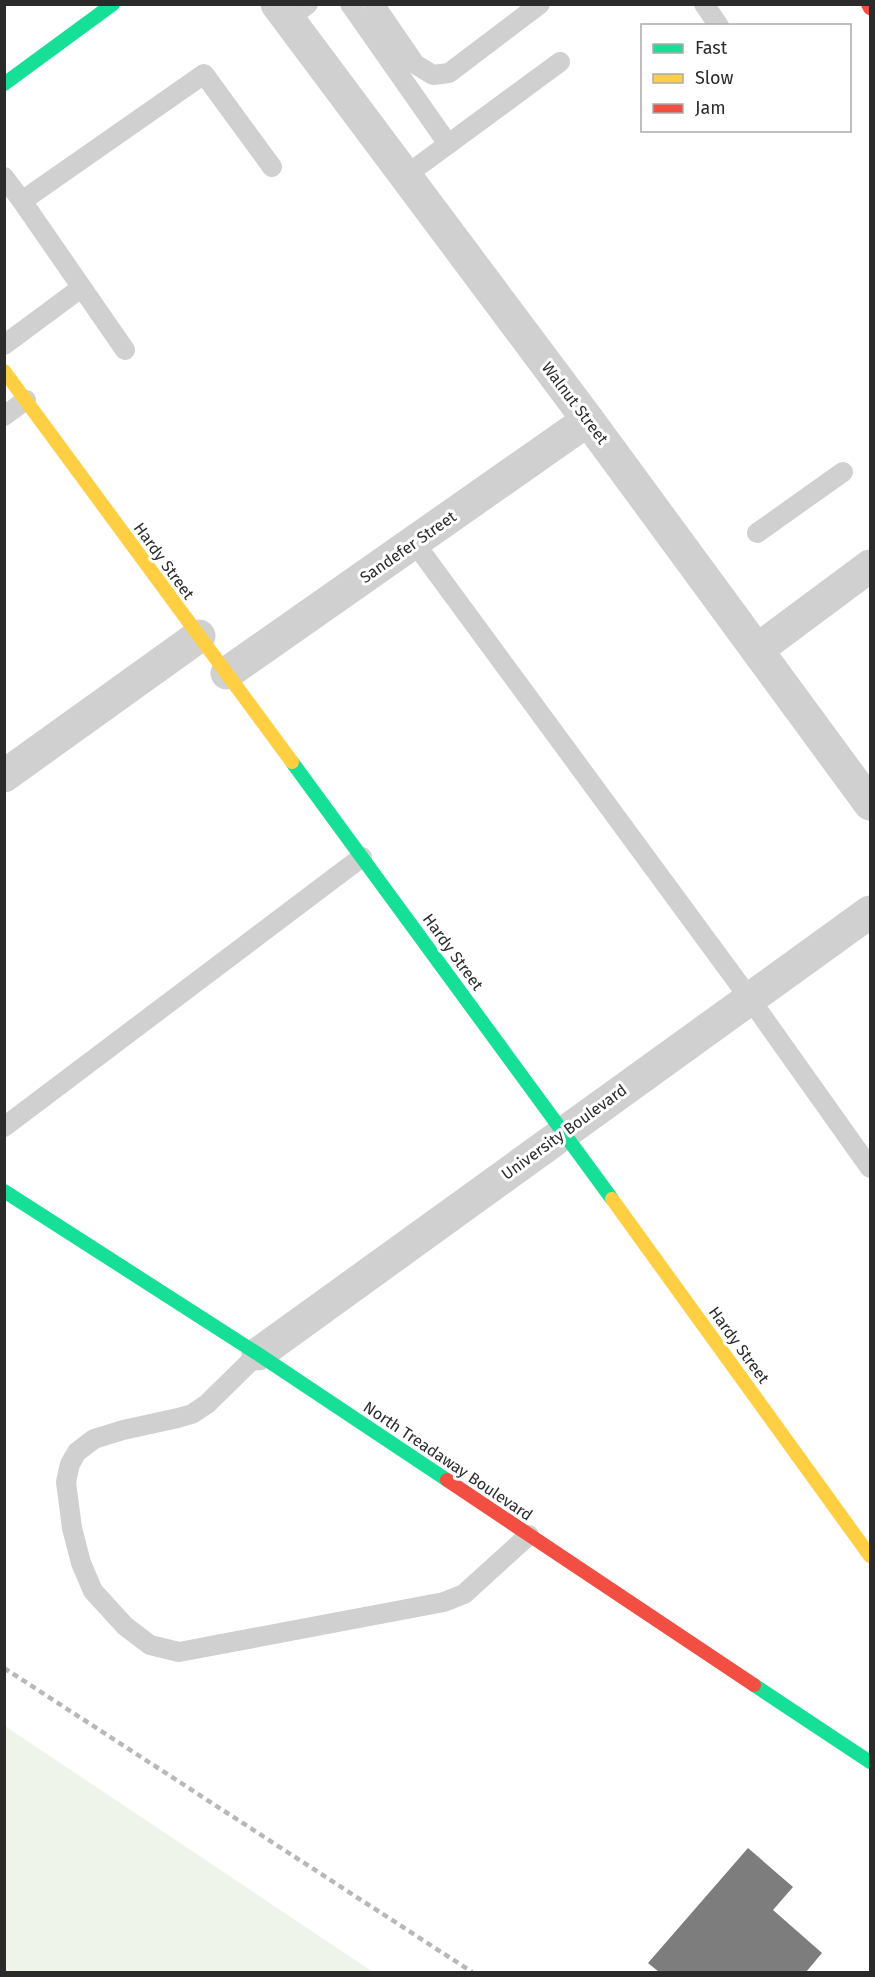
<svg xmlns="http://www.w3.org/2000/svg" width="875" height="1977" font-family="'Fira Sans',sans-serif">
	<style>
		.green { fill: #eef4e9 }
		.building { fill: #7d7d7d }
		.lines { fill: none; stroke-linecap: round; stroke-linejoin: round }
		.lane { stroke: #d0d0d0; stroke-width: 20 }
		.street { stroke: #d0d0d0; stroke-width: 33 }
		.fast { stroke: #16e098; stroke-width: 14 }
		.slow { stroke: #ffcf43; stroke-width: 14 }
		.jam { stroke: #f24e42; stroke-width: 14 }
		.rail { stroke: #b8b8b8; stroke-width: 4.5; stroke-dasharray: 6 4.5; stroke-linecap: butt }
		.labels { text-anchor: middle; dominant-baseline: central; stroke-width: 6; stroke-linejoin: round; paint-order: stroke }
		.street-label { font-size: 16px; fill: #2b2b2b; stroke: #fff }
	</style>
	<rect width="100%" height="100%" fill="#fff"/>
	<path class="green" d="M 4,1726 L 5,1726 L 373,1972 L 5,1972 Z"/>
	<path class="building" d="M 748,1848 L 793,1887 L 773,1910 L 822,1953 L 806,1972 L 659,1972 L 648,1963 Z"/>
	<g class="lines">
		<g class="lane">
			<path d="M 350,4 L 448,144"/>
			<path d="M 374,4 L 415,64 L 433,75 L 449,73 L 540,4"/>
			<path d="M 704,4 L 719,26"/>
			<path d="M 288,19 L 308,4"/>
			<path d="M 405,176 L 560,62"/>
			<path d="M 4,177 L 22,201"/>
			<path d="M 4,345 L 81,288"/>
			<path d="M 125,350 L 22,201 L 204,74 L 272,167"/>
			<path d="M 4,416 L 26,400"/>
			<path d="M 757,533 L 843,472"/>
			<path d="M 414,542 L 750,999 L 870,1168"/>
			<path d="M 4,1127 L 362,857"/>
			<path d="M 258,1354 L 207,1404 L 192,1414 L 178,1418 L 123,1430 L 94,1439 L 77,1452 L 70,1464 L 66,1482 L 72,1528 L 81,1563 L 93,1591 L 125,1626 L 150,1645 L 179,1652 L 444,1602 L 464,1594 L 529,1535"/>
		</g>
		<g class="street">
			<path d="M 277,4 L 588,420 L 870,804"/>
			<path d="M 757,650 L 870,566"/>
			<path d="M 227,673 L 588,420"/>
			<path d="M 4,776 L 199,636"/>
			<path d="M 258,1354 L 870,912"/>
		</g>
		<g class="fast">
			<path d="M 4,84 L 113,4"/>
			<path d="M 292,762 L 612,1199"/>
			<path d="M 4,1191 L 258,1354 L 447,1480"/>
			<path d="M 754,1685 L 870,1762"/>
		</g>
		<g class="slow">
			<path d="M 4,371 L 292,762"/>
			<path d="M 612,1199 L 870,1556"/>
		</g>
		<g class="jam">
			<path d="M 868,4 L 870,8"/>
			<path d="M 447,1480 L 754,1685"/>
		</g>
		<path class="rail" d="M 4,1668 L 472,1972"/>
	</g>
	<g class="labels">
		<g class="street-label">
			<text transform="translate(575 403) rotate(53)">Walnut Street</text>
			<text transform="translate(408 547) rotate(-35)">Sandefer Street</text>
			<text transform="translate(164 561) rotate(54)">Hardy Street</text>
			<text transform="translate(453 952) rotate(54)">Hardy Street</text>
			<text transform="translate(564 1132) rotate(-36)">University Boulevard</text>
			<text transform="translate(739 1345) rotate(54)">Hardy Street</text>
			<text transform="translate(448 1461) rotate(34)">North Treadaway Boulevard</text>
		</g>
	</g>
	<rect width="875" height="1977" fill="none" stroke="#2b2b2b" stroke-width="12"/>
	<rect x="641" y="24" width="210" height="108" fill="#ffffff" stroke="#aaaaaa" stroke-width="1.5"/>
	<rect x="653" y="44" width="30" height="9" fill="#16e098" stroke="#aaaaaa" stroke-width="1.5"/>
	<text x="695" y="54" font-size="18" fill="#2b2b2b">Fast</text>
	<rect x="653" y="74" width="30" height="9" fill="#ffcf43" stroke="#aaaaaa" stroke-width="1.5"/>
	<text x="695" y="84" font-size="18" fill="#2b2b2b">Slow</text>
	<rect x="653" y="104" width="30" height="9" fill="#f24e42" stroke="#aaaaaa" stroke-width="1.5"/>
	<text x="695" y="114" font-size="18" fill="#2b2b2b">Jam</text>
</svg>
